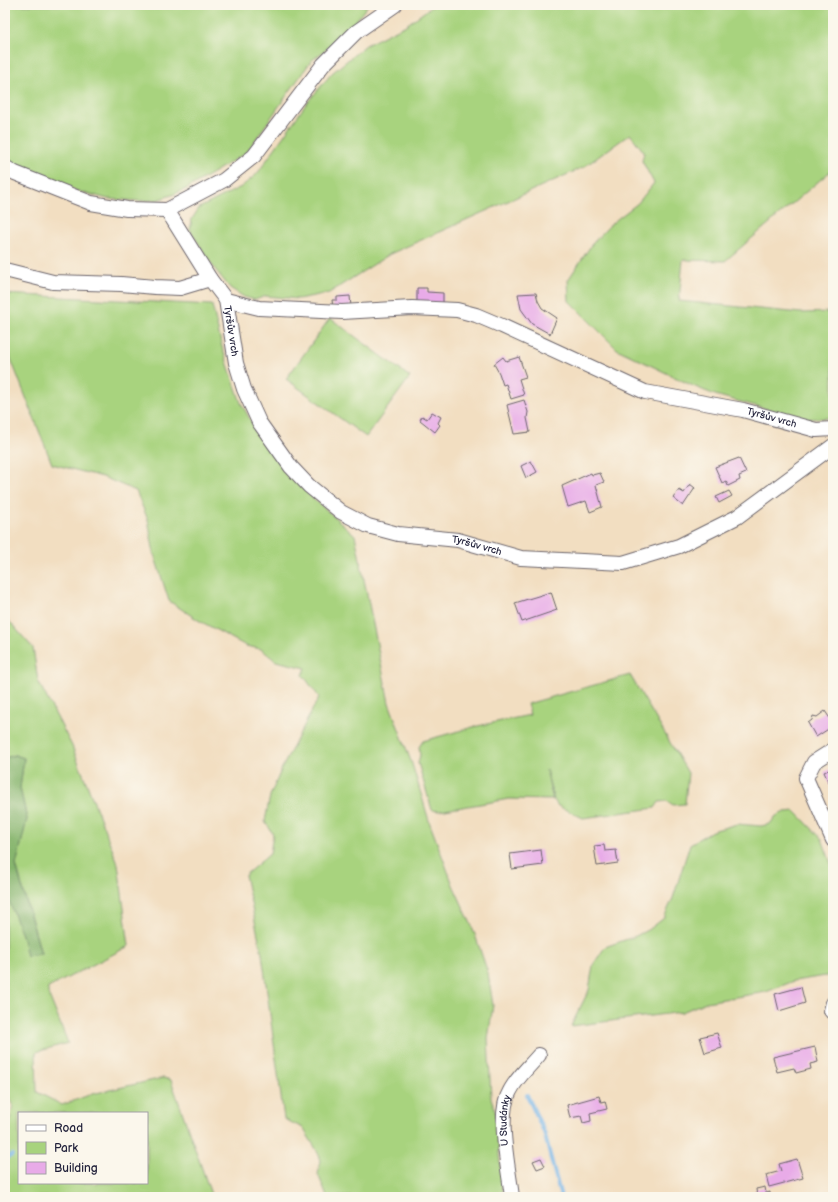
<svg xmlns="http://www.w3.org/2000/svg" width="838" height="1202" font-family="'Balsamiq Sans',sans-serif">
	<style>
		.green { fill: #a8d37e; stroke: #657a5c; fill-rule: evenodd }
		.forest { fill: #86b56d; stroke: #546c54 }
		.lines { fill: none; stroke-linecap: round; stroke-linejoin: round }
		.stream { stroke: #74b4e7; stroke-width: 4 }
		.building { fill: #e8abe8 }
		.minor-casing { stroke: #6b646a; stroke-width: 16 }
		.minor { stroke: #fff; stroke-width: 14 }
		.labels { text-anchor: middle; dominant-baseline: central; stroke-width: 4; stroke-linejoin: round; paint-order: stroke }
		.street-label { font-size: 10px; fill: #22223b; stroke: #fbf7ec }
	</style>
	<rect width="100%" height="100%" fill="#fbf7ec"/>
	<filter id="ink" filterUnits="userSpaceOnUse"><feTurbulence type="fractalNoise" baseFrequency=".025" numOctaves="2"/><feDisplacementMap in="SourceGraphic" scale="8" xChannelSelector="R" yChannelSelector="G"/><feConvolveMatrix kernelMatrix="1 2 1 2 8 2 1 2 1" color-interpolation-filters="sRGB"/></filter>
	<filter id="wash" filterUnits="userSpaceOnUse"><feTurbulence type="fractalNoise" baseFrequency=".012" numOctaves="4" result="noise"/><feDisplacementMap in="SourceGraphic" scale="16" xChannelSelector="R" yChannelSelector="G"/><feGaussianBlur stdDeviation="0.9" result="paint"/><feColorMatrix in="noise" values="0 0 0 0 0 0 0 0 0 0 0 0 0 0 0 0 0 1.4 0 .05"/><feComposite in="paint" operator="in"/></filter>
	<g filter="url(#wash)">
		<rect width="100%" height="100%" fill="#f2dec1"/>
		<g class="green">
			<path d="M 5,5 L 368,5 L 345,35 L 311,61 L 246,153 L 186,189 L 172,195 L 157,200 L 139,201 L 108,199 L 77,191 L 5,161 Z"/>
			<path d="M 434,5 L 833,5 L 833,169 L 725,261 L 683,260 L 679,301 L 801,313 L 833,312 L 833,418 L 804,419 L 715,395 L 693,386 L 617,349 L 569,301 L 568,280 L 592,244 L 612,223 L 638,203 L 654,183 L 642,161 L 644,152 L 630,134 L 584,167 L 390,254 L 329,293 L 298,299 L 266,296 L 255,300 L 244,297 L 230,288 L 214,268 L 190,230 L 192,219 L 199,208 L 241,187 L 257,174 L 306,104 L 332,73 L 366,45 L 406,25 Z"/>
			<path d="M 5,294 L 212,305 L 222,347 L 241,403 L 264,444 L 305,491 L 355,535 L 389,703 L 412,764 L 430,824 L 453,885 L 472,926 L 488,973 L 493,1005 L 488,1039 L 491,1098 L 495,1110 L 503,1197 L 327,1197 L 318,1174 L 321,1160 L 316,1149 L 303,1128 L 284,1119 L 262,954 L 245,875 L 270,854 L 273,834 L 265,821 L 270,796 L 282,768 L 319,697 L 303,675 L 306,668 L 276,661 L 261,649 L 246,646 L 198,620 L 169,601 L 154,554 L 148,520 L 136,491 L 103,477 L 52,464 L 5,344 Z"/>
			<path d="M 330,318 L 410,377 L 366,437 L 286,379 Z"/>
			<path d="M 5,615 L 9,621 L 33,648 L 38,681 L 72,746 L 118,864 L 129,946 L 48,988 L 48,993 L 68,1043 L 36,1052 L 37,1092 L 62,1105 L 92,1094 L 163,1078 L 171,1080 L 212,1197 L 5,1197 L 5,1159 L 8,1157 L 7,1139 L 13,1104 L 5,1091 L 5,890 L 22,935 L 27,956 L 41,953 L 16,865 L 27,819 L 20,788 L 24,758 L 15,755 L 5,758 ZM 19,1113 L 147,1113 L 147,1183 L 19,1183 Z"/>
			<path d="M 630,675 L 688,773 L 685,804 L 673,805 L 667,801 L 659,802 L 655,808 L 583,818 L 558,806 L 554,800 L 546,770 L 553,800 L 509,799 L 439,811 L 432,810 L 418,763 L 420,755 L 419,747 L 423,741 L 473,727 L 530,715 L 527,704 Z"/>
			<path d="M 795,811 L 822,839 L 833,869 L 832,975 L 794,981 L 766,992 L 706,1002 L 682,1012 L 571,1026 L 589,990 L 593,965 L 605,947 L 636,936 L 651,928 L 664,918 L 673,898 L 690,844 L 712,831 L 737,824 L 761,826 L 770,824 L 776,816 L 785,812 Z"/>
		</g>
		<path class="forest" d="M 15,755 L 24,758 L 20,788 L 27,819 L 16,865 L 41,954 L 27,956 L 22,935 L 5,890 L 5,758 Z"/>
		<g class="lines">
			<g class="stream">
				<path d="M 527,1095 L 544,1132 L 561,1197"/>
				<path d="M 5,1159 L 12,1155"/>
			</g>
		</g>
		<g id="blocks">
			<g class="building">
				<path d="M 417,288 L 427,288 L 427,292 L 443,293 L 443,303 L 417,303 Z"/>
				<path d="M 536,293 L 538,301 L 542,308 L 557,318 L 550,334 L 532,324 L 521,309 L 518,294 Z"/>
				<path d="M 350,296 L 351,307 L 333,308 L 332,300 L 337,300 L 337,297 Z"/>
				<path d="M 503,357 L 506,361 L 519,357 L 526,377 L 519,379 L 524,395 L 511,399 L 506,384 L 503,385 L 499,373 L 494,364 Z"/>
				<path d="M 524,400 L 528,412 L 527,418 L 530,432 L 514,434 L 507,405 Z"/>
				<path d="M 432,412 L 441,417 L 438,423 L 440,425 L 435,432 L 420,420 L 422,416 L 427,419 Z"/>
				<path d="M 739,458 L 746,473 L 739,476 L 740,480 L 728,486 L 726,481 L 722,483 L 715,467 Z"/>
				<path d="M 531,461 L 537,472 L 526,478 L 521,466 Z"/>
				<path d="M 591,473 L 592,475 L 600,473 L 604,482 L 596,485 L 602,507 L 590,512 L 586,501 L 568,507 L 562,486 Z"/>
				<path d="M 690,484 L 695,488 L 683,506 L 673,498 L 679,490 L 684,493 Z"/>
				<path d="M 729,491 L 732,496 L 719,503 L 716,497 Z"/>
				<path d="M 551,592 L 557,610 L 522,622 L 515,603 Z"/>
				<path d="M 825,711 L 833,723 L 833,726 L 816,737 L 808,723 L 812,720 L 813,716 L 817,717 Z"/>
				<path d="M 833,768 L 833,790 L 832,790 L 824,772 Z"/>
				<path d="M 604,845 L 605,851 L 616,850 L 618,863 L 597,866 L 594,846 Z"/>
				<path d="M 541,850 L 543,865 L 512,869 L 510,854 Z"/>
				<path d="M 801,987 L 805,1003 L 779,1011 L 775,994 Z"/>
				<path d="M 717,1033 L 722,1048 L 705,1053 L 700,1037 Z"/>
				<path d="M 815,1047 L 818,1062 L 810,1064 L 811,1069 L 796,1073 L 794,1068 L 777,1072 L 773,1057 Z"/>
				<path d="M 599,1096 L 601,1102 L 605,1101 L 607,1109 L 590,1113 L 591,1121 L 583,1123 L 581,1116 L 570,1118 L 567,1105 Z"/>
				<path d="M 541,1158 L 545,1166 L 537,1169 L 533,1161 Z"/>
				<path d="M 797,1159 L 803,1178 L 769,1187 L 766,1175 L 781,1171 L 779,1164 Z"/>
				<path d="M 765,1187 L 766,1193 L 770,1192 L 770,1197 L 757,1197 L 756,1189 Z"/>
			</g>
		</g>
	</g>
	<g filter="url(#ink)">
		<use href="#blocks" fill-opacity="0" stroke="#6b646a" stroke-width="1"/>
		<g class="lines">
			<defs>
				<g id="minor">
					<path d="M 5,167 L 15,173 L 91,203 L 127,209 L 167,210 L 224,180 L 254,156 L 323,65 L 356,32 L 395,5"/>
					<path id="s1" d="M 167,210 L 210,279 L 226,300 L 236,363 L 244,389 L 259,422 L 291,467 L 309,486 L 341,512 L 368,526 L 398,534 L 458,540 L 521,558 L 623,563 L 679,546 L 737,517 L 833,446"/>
					<path d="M 5,270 L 53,282 L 121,284 L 155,287 L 180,288 L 210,279"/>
					<path id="s2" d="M 226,300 L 259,308 L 342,312 L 412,308 L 457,310 L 476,315 L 502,326 L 645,392 L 743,410 L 816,430 L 833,429"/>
					<path d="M 833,750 L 814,762 L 806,778 L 833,840"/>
					<path d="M 831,1011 L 833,1003"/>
					<path id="s3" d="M 512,1197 C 509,1170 496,1114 510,1091 C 517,1077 529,1067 539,1055"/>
				</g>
			</defs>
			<use href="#minor" class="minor-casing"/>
			<use href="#minor" class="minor"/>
		</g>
	</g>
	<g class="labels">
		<g class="street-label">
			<text stroke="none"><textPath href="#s1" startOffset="139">Tyršův vrch</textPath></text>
			<text stroke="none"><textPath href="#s2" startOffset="567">Tyršův vrch</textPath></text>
			<text stroke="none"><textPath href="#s1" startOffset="499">Tyršův vrch</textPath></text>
			<text stroke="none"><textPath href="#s3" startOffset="77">U Studánky</textPath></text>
		</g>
	</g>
	<rect width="838" height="1202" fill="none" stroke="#fbf7ec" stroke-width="20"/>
	<rect x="18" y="1112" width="130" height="72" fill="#fbf7ec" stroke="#a4a2a5"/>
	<rect x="26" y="1125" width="20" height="6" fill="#ffffff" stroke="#a4a2a5"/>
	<text x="54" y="1132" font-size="12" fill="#22223b">Road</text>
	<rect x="26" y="1142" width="20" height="12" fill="#a8d37e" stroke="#a4a2a5"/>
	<text x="54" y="1152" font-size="12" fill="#22223b">Park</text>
	<rect x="26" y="1162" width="20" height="12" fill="#e8abe8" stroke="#a4a2a5"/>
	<text x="54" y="1172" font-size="12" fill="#22223b">Building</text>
</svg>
